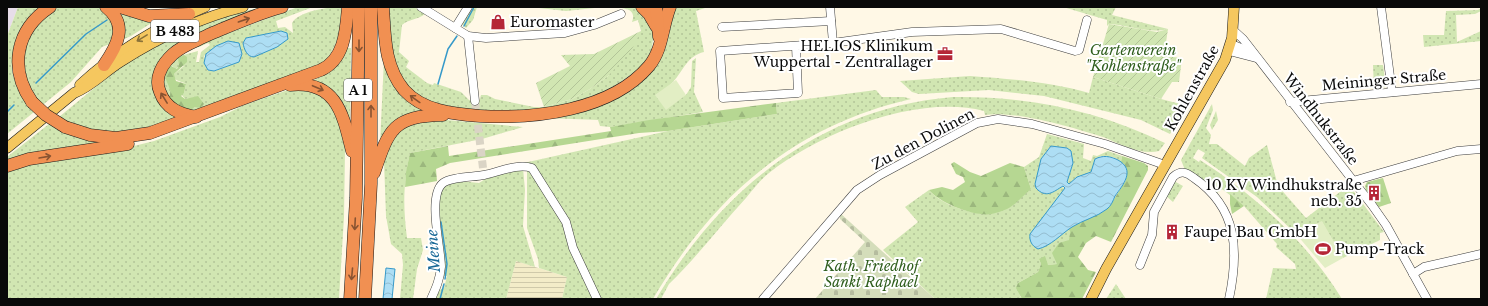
<svg xmlns="http://www.w3.org/2000/svg" width="1488" height="306" font-family="'Libre Baskerville',serif">
	<style>
		.industrial { fill: #e7dde9 }
		.farmland { fill: url(#farmland-rules) }
		.grass { fill: url(#grass-dots); fill-rule: evenodd }
		.forest { fill: url(#forest-firs) }
		.cemetery { fill: url(#cemetery-stones) }
		.garden { fill: url(#garden-furrows) }
		.pitch { fill: #e2eec4 }
		.water { fill: url(#water-waves); stroke: #3699c9 }
		.lines { fill: none; stroke-linecap: round; stroke-linejoin: round }
		.stream { stroke: #3699c9; stroke-width: 1.5 }
		.minor-tunnel { stroke: #dad4c5; stroke-width: 8; stroke-dasharray: 8 4; stroke-linecap: butt }
		.minor-casing { stroke: #3c3c3c; stroke-width: 9 }
		.major-casing { stroke: #1a1a1a; stroke-width: 11 }
		.highway-casing { stroke: #1a1a1a; stroke-width: 13 }
		.minor { stroke: #fff; stroke-width: 8 }
		.major { stroke: #f5c75f; stroke-width: 10 }
		.highway { stroke: #f19052; stroke-width: 12 }
		.highway-bridge-casing { stroke: #1a1a1a; stroke-width: 13; stroke-linecap: butt }
		.highway-bridge { stroke: #f19052; stroke-width: 12 }
		.oneway { stroke: #895331 }
		.oneway2 { stroke: #8b7238 }
		.labels { text-anchor: middle; dominant-baseline: central; stroke-width: 4; stroke-linejoin: round; paint-order: stroke }
		.shield { fill: #fff; stroke: #535353; stroke-width: 1 }
		.shield-label { font-size: 13px; font-weight: bold; fill: #090909 }
		.poi-label { font-size: 14px; fill: #090909; stroke: #fff; text-anchor: start }
		.park-label { font-size: 14px; font-style: italic; fill: #2f5e1d; stroke: #fff }
		.street-label { font-size: 14px; fill: #090909; stroke: #fff }
		.water-label { font-size: 15px; font-style: italic; fill: #186896; stroke: #fff }
	</style>
	<defs>
		<pattern id="farmland-rules" width="6" height="5" patternUnits="userSpaceOnUse"><rect width="6" height="5" fill="#f3ecc8"/><path d="M0 2.5h6" fill="none" stroke="#cfc9aa"/></pattern>
		<pattern id="grass-dots" width="8" height="8" patternUnits="userSpaceOnUse"><rect width="8" height="8" fill="#d1e6b2"/><path d="M2 2h.1M6 6h.1" fill="none" stroke="#b2c498" stroke-width="1.8" stroke-linecap="round"/></pattern>
		<pattern id="forest-firs" width="22" height="20" patternUnits="userSpaceOnUse"><rect width="22" height="20" fill="#b6d792"/><path d="M5 1l3.5 6h-7zM16 11l3.5 6h-7z" fill="#9bb77d"/></pattern>
		<pattern id="cemetery-stones" width="16" height="16" patternUnits="userSpaceOnUse"><rect width="16" height="16" fill="#d4ddba"/><path d="M2 7V4a2 2 0 0 1 4 0v3zM10 15v-3a2 2 0 0 1 4 0v3z" fill="#b5bc9f"/></pattern>
		<pattern id="garden-furrows" width="10" height="10" patternUnits="userSpaceOnUse"><rect width="10" height="10" fill="#d1e6b2"/><path d="M-1 1l2-2M0 10L10 0M9 11l2-2" fill="none" stroke="#b2c498"/></pattern>
		<pattern id="water-waves" width="16" height="10" patternUnits="userSpaceOnUse"><rect width="16" height="10" fill="#addef4"/><path d="M0 5q4-4 8 0t8 0" fill="none" stroke="#94bdd0"/></pattern>
	</defs>
	<rect width="100%" height="100%" fill="#fff8e6"/>
	<path class="industrial" d="M 7,7 L 18,7 L 7,36 Z"/>
	<path class="farmland" d="M 516,261 L 567,277 L 562,299 L 506,299 Z"/>
	<g class="grass">
		<path d="M 18,7 L 43,7 C 31,25 10,46 12,68 C 12,77 17,85 20,92 L 24,73 L 23,48 L 30,32 L 53,9 L 58,7 L 101,7 L 111,16 L 115,42 L 102,47 L 71,82 L 7,134 L 7,36 Z"/>
		<path d="M 262,7 L 274,7 L 217,28 L 157,71 L 176,119 L 155,127 L 118,134 L 78,128 L 59,117 C 90,92 120,65 155,45 C 187,26 225,16 262,7 Z"/>
		<path d="M 298,7 L 313,7 L 276,21 L 278,28 L 285,27 L 293,33 L 292,23 C 299,11 328,7 341,7 C 341,32 339,44 323,64 L 194,112 L 169,101 C 161,77 162,78 176,57 L 198,51 L 196,62 L 199,62 L 201,52 L 210,45 L 208,43 L 199,47 L 189,48 ZM 236,43 L 239,44 L 240,55 L 239,62 L 215,71 L 208,70 L 204,56 L 212,49 ZM 180,65 L 184,66 L 174,74 C 174,82 180,80 186,84 L 184,93 L 181,94 L 185,99 L 198,97 L 195,107 L 193,108 L 171,93 L 170,89 L 172,66 L 176,69 Z"/>
		<path d="M 390,7 L 414,7 L 425,14 C 417,20 409,19 402,25 L 399,52 L 409,61 L 406,67 L 427,83 L 433,85 L 434,83 L 461,92 L 469,100 L 479,102 L 481,95 L 487,95 L 495,99 L 534,107 L 544,107 L 572,99 L 590,89 L 608,76 L 641,31 L 638,20 L 632,22 C 637,8 624,9 616,7 L 636,7 L 640,10 L 654,34 L 651,52 L 646,60 L 639,69 L 616,85 L 595,96 L 580,102 L 536,112 L 455,110 L 425,101 L 400,79 L 389,44 L 389,11 Z"/>
		<path d="M 472,7 L 477,7 L 473,20 L 466,28 L 462,24 Z"/>
		<path d="M 530,7 L 604,7 L 566,11 Z"/>
		<path d="M 674,7 L 708,7 L 696,11 L 704,52 C 687,56 684,70 673,82 C 669,87 661,91 656,95 L 686,95 L 691,87 L 692,61 L 696,58 L 694,92 L 703,112 L 610,127 L 600,126 L 598,120 L 546,118 L 575,111 L 658,64 C 669,46 670,27 674,7 Z"/>
		<path d="M 1063,7 L 1116,7 L 1112,15 L 1168,29 C 1148,34 1129,25 1109,24 L 1107,26 L 1107,20 Z"/>
		<path d="M 1481,8 L 1481,11 L 1475,14 L 1456,15 L 1457,42 L 1481,31 L 1481,41 L 1424,47 L 1423,35 L 1444,35 L 1446,11 L 1478,10 Z"/>
		<path d="M 116,12 L 153,22 L 131,36 L 122,40 Z"/>
		<path d="M 347,48 L 351,48 L 350,119 L 349,119 L 310,81 C 329,76 337,64 347,48 Z"/>
		<path d="M 384,59 L 389,73 L 433,111 L 417,113 L 380,144 Z"/>
		<path d="M 1373,65 L 1383,65 L 1386,87 L 1374,89 Z"/>
		<path d="M 970,76 C 1011,79 1050,82 1089,93 L 1093,77 L 1161,99 L 1188,106 L 1170,134 L 1141,120 L 1044,96 L 989,90 L 919,94 L 912,92 L 900,81 Z"/>
		<path d="M 294,88 L 311,89 L 329,99 L 344,131 L 345,150 L 344,217 L 339,299 L 7,299 L 7,169 L 19,166 L 122,149 L 154,141 L 220,117 L 244,105 Z"/>
		<path d="M 876,90 L 882,97 L 904,97 L 911,99 C 794,126 713,196 653,299 L 599,299 L 575,248 L 533,166 L 519,164 L 668,131 L 777,114 L 776,103 Z"/>
		<path d="M 953,97 C 1028,96 1097,110 1165,143 L 1159,151 C 1142,156 1118,143 1103,137 C 1074,128 1014,110 985,115 L 984,111 C 918,94 821,132 769,173 C 760,180 753,190 746,198 C 720,226 697,257 669,284 L 661,299 L 656,299 C 722,188 821,108 953,97 Z"/>
		<path d="M 1212,104 L 1213,110 L 1206,128 L 1211,135 L 1209,144 L 1217,144 L 1245,166 L 1249,158 L 1267,145 L 1278,186 L 1306,218 L 1349,185 L 1384,232 L 1380,233 L 1380,240 L 1343,258 L 1322,222 L 1298,232 L 1297,235 L 1257,197 L 1202,158 L 1205,153 L 1198,149 L 1193,158 L 1199,162 L 1200,160 C 1256,196 1307,242 1342,299 L 1266,299 L 1273,268 L 1296,269 L 1295,264 L 1276,247 L 1277,244 L 1244,206 L 1222,189 L 1216,194 L 1185,170 L 1181,160 Z"/>
		<path d="M 1216,111 L 1218,120 L 1212,130 L 1210,125 Z"/>
		<path d="M 435,119 L 523,127 L 482,139 L 410,153 C 403,185 403,206 407,238 L 421,238 L 423,250 L 417,269 L 413,299 L 400,299 L 403,265 L 402,254 L 391,244 L 386,216 L 384,161 L 388,147 L 402,127 Z"/>
		<path d="M 49,124 L 61,131 L 107,142 L 7,162 L 7,157 Z"/>
		<path d="M 1047,134 L 1084,144 L 1083,158 L 1091,161 L 1093,155 L 1097,156 L 1108,151 L 1122,156 L 1121,162 L 1113,157 L 1100,156 L 1091,172 L 1077,177 L 1069,184 L 1067,182 L 1073,163 L 1067,148 L 1051,146 L 1041,159 L 1040,171 L 1036,180 L 1065,188 L 1043,247 L 1070,228 L 1069,240 L 1057,264 L 1048,265 L 1039,259 L 1041,264 L 1038,272 L 1018,283 L 1020,296 L 1022,299 L 935,299 L 883,250 L 918,222 L 905,207 L 929,190 C 943,206 971,214 992,214 L 1031,189 L 1024,167 L 1039,157 Z"/>
		<path d="M 523,168 L 525,190 L 523,226 L 535,267 L 516,261 L 506,299 L 433,299 L 437,291 L 444,288 L 447,276 L 443,276 L 437,203 L 441,190 L 447,184 L 460,181 L 479,183 L 487,178 Z"/>
		<path d="M 527,169 L 558,211 L 595,299 L 562,299 L 567,277 L 539,268 L 538,259 L 527,228 Z"/>
		<path d="M 1174,181 L 1183,186 L 1173,202 L 1166,196 Z"/>
		<path d="M 1116,284 L 1126,299 L 1106,299 Z"/>
	</g>
	<g class="forest">
		<path d="M 184,55 L 187,57 L 187,62 L 174,74 L 176,81 L 186,84 L 184,93 L 181,96 L 185,99 L 198,96 L 204,104 L 200,108 L 195,107 L 189,111 L 181,109 L 170,100 C 169,97 171,93 170,90 C 167,79 162,78 169,65 L 177,69 L 179,65 L 178,58 Z"/>
		<path d="M 776,103 L 777,114 L 668,131 L 639,133 L 450,163 L 436,169 L 437,181 L 405,187 L 406,172 L 410,153 L 448,146 L 449,156 L 611,131 L 610,127 L 649,120 Z"/>
		<path d="M 1122,156 L 1144,163 L 1148,166 L 1148,170 L 1111,242 L 1096,236 L 1086,243 L 1078,257 L 1088,270 L 1096,272 L 1082,299 L 1022,299 L 1016,288 L 1018,283 L 1038,272 L 1041,264 L 1039,259 L 1045,256 L 1048,265 L 1057,264 L 1052,253 L 1059,243 L 1069,240 L 1070,228 L 1109,207 L 1126,180 L 1125,165 L 1121,162 Z"/>
		<path d="M 954,162 L 970,172 L 981,176 L 1010,163 L 1024,167 L 1031,189 C 1024,195 1015,205 1007,209 C 1002,211 996,213 992,214 C 974,217 940,203 929,190 L 942,187 L 953,190 L 965,182 L 963,177 L 956,174 L 951,164 Z"/>
		<path d="M 1383,178 L 1391,203 L 1379,207 L 1366,190 L 1365,186 L 1367,182 Z"/>
		<path d="M 1230,194 L 1244,206 L 1232,214 L 1230,204 Z"/>
	</g>
	<path class="cemetery" d="M 840,213 L 935,299 L 815,299 L 865,242 L 840,219 Z"/>
	<g class="garden">
		<path d="M 1109,24 L 1157,32 L 1168,29 L 1164,56 L 1182,58 L 1179,82 L 1172,82 L 1161,99 L 1093,77 Z"/>
		<path d="M 641,31 L 631,51 L 608,76 L 590,89 L 572,99 L 544,107 L 536,83 L 570,66 L 561,55 L 594,54 Z"/>
	</g>
	<g class="pitch">
		<path d="M 676,80 L 686,95 L 666,110 L 655,95 Z"/>
		<path d="M 1322,221 L 1343,258 L 1325,268 L 1297,235 L 1298,232 Z"/>
		<circle cx="1344" cy="247" r="4.5"/>
	</g>
	<g class="water">
		<path d="M 281,31 L 287,33 L 288,39 L 277,47 L 254,57 C 247,57 244,49 243,43 L 246,38 Z"/>
		<path d="M 228,41 L 239,43 L 242,54 L 239,62 L 214,71 L 208,70 L 204,63 L 206,54 L 216,46 Z"/>
		<path d="M 1051,146 L 1067,148 L 1071,151 L 1073,163 L 1067,182 L 1069,184 L 1077,177 L 1091,172 L 1095,159 C 1103,155 1110,156 1118,160 C 1136,170 1123,185 1115,196 C 1113,201 1111,206 1107,209 C 1097,217 1083,220 1072,227 C 1061,234 1051,246 1038,249 C 1032,246 1029,241 1030,234 L 1065,188 L 1063,186 C 1053,192 1046,199 1036,188 L 1035,184 L 1041,159 Z"/>
		<path d="M 386,268 L 395,269 L 392,299 L 383,299 Z"/>
	</g>
	<g class="lines">
		<g class="stream">
			<path d="M 464,26 L 474,7"/>
			<path d="M 36,83 L 86,34 L 107,20"/>
			<path d="M 438,84 L 448,49 L 457,36"/>
			<path d="M 7,112 L 14,105"/>
			<path d="M 441,222 L 447,264 L 445,279"/>
			<path d="M 440,299 L 444,284"/>
		</g>
		<path class="minor-tunnel" d="M 475,101 L 483,168"/>
		<defs>
			<g id="minor">
				<path d="M 421,7 L 468,36 L 486,38 L 565,33 L 594,25 L 621,14"/>
				<path d="M 1381,7 L 1392,92"/>
				<path d="M 722,27 L 831,21"/>
				<path d="M 455,28 L 468,7"/>
				<path d="M 1233,30 L 1243,39 L 1372,205 L 1386,225 L 1427,299"/>
				<path d="M 468,36 L 475,101"/>
				<path d="M 833,43 L 912,32 L 1001,29 L 1075,51 L 1079,50 L 1087,20"/>
				<path d="M 1231,44 L 1251,52"/>
				<path d="M 796,46 L 798,93 L 723,98 L 720,51 L 833,43 L 830,7"/>
				<path d="M 1229,51 L 1256,58"/>
				<path d="M 1290,102 L 1481,84"/>
				<path d="M 1353,181 L 1457,151 L 1481,149"/>
				<path d="M 1140,265 L 1152,235 L 1154,212 L 1173,177 C 1181,170 1186,172 1194,178 C 1238,208 1239,251 1229,299"/>
				<path d="M 1413,274 L 1424,267 L 1481,254"/>
				<path d="M 431,299 C 436,288 440,279 441,267 C 441,248 427,196 443,183 C 450,177 474,177 484,175 C 499,172 518,163 532,168 L 566,222 L 573,248 L 597,299"/>
				<path d="M 763,299 L 857,190 L 880,175 L 977,123 L 998,119 L 1032,124 L 1105,144 L 1165,165"/>
			</g>
			<g id="major">
				<path d="M 80,85 C 116,51 159,26 205,7"/>
				<path d="M 7,148 L 74,93 C 92,86 104,72 120,62 C 158,38 198,18 243,7"/>
				<path d="M 1091,299 L 1106,269 L 1225,60 L 1232,38 L 1234,7"/>
			</g>
			<g id="highway">
				<path d="M 120,7 L 149,16 L 189,14"/>
				<path d="M 383,7 C 385,36 384,66 404,90 C 423,111 453,114 480,116 C 534,119 611,111 649,66 C 663,49 662,27 670,7"/>
				<path d="M 642,7 L 649,14 L 656,26"/>
				<path d="M 656,7 L 659,37"/>
				<path d="M 104,65 C 117,46 129,25 106,7"/>
				<path d="M 290,85 C 337,80 343,115 352,151"/>
				<path d="M 32,102 C 9,69 15,30 50,7"/>
				<path d="M 196,117 C 180,114 166,109 160,92 C 154,78 162,64 173,54 C 183,45 196,41 208,35 C 232,25 256,14 282,7"/>
				<path d="M 65,127 L 90,135 L 116,138 L 150,133 L 321,70 C 345,59 346,30 348,7"/>
				<path d="M 7,166 L 29,159 L 128,144"/>
				<path d="M 374,173 C 389,129 393,116 443,115"/>
				<path d="M 350,299 L 356,198 L 359,7"/>
				<path d="M 365,299 L 371,184 L 371,7"/>
			</g>
		</defs>
		<use href="#minor" class="minor-casing"/>
		<use href="#major" class="major-casing"/>
		<use href="#highway" class="highway-casing"/>
		<use href="#minor" class="minor"/>
		<use href="#major" class="major"/>
		<use href="#highway" class="highway"/>
		<defs>
			<path id="highway-bridge" d="M 32,102 L 46,115 L 65,127"/>
		</defs>
		<use href="#highway-bridge" class="highway-bridge-casing"/>
		<use href="#highway-bridge" class="highway-bridge"/>
	</g>
	<defs><path id="oneway-shaft" d="M-6 0H5M1.5-3L5.5 0L1.5 3" fill="none" stroke-width="1.6" stroke-linecap="round" stroke-linejoin="round"/></defs>
	<g class="oneway">
		<use href="#oneway-shaft" transform="translate(244 20) rotate(-19)"/>
		<use href="#oneway-shaft" transform="translate(359 46) rotate(90)"/>
		<use href="#oneway-shaft" transform="translate(318 88) rotate(23)"/>
		<use href="#oneway-shaft" transform="translate(164 98) rotate(-122)"/>
		<use href="#oneway-shaft" transform="translate(415 99) rotate(-144)"/>
		<use href="#oneway-shaft" transform="translate(371 111) rotate(-90)"/>
		<use href="#oneway-shaft" transform="translate(45 157) rotate(-10)"/>
		<use href="#oneway-shaft" transform="translate(355 224) rotate(93)"/>
		<use href="#oneway-shaft" transform="translate(352 274) rotate(95)"/>
	</g>
	<use class="oneway2" href="#oneway-shaft" transform="translate(142 38) rotate(149)"/>
	<defs>
		<symbol id="shop-bare" viewBox="-9 -9 18 18"><path d="M-5-2.5h2.3a2.7 3.5 0 0 1 5.4 0H5L5.5 6h-11ZM-1.5-2.5h3a1.5 2.3 0 0 0-3 0Z" fill="#b52637" stroke="#fff" stroke-width="2.5" paint-order="stroke"/></symbol>
		<symbol id="office-bare" viewBox="-9 -9 18 18"><path d="M-6-3h4V-5.5h4V-3h4V5H-6ZM-1-4.5V-3h2v-1.5ZM-6 0V1H6V0Z" fill="#b52637" stroke="#fff" stroke-width="2.5" paint-order="stroke"/></symbol>
		<symbol id="building-bare" viewBox="-9 -9 18 18"><path d="M-4-6H4V6H1V3H-1V6H-4ZM-2.5-4.3h1.7v1.8h-1.7ZM.8-4.3h1.7v1.8H.8ZM-2.5-1h1.7V.8h-1.7ZM.8-1h1.7V.8H.8Z" fill="#b52637" stroke="#fff" stroke-width="2.5" paint-order="stroke"/></symbol>
		<symbol id="stadium-bare" viewBox="-9 -9 18 18"><path d="M0-5a6.5 5 0 1 0 0 10a6.5 5 0 1 0 0-10ZM-3.5-1.8h7v3.6h-7Z" fill="#b52637" stroke="#fff" stroke-width="2.5" paint-order="stroke"/></symbol>
	</defs>
	<g fill-rule="evenodd">
		<use href="#shop-bare" x="487" y="11" width="22" height="22"/>
		<use href="#office-bare" x="934" y="43" width="22" height="22"/>
		<use href="#building-bare" x="1363" y="182" width="22" height="22"/>
		<use href="#building-bare" x="1161" y="221" width="22" height="22"/>
		<use href="#stadium-bare" x="1312" y="238" width="22" height="22"/>
	</g>
	<g class="labels">
		<g class="shield">
			<rect x="151" y="20" width="48" height="22" rx="3"/>
			<rect x="344" y="79" width="28" height="22" rx="3"/>
		</g>
		<g class="shield-label">
			<text x="175" y="31">B 483</text>
			<text x="358" y="90">A 1</text>
		</g>
		<g class="poi-label">
			<text x="510" y="22">Euromaster</text>
			<text x="933" y="46" text-anchor="end">HELIOS Klinikum<tspan x="933" dy="16">Wuppertal - Zentrallager</tspan></text>
			<text x="1362" y="185" text-anchor="end">10 KV Windhukstraße<tspan x="1362" dy="16">neb. 35</tspan></text>
			<text x="1184" y="232">Faupel Bau GmbH</text>
			<text x="1335" y="249">Pump-Track</text>
		</g>
		<g class="park-label">
			<text x="1133" y="50">Gartenverein<tspan x="1133" dy="16">"Kohlenstraße"</tspan></text>
			<text x="871" y="266">Kath. Friedhof<tspan x="871" dy="16">Sankt Raphael</tspan></text>
		</g>
		<g class="street-label">
			<text transform="translate(1384 80) rotate(-5)">Meininger Straße</text>
			<text transform="translate(1192 88) rotate(-61)">Kohlenstraße</text>
			<text transform="translate(1321 119) rotate(52)">Windhukstraße</text>
			<text transform="translate(923 139) rotate(-28)">Zu den Dolinen</text>
		</g>
		<g class="water-label">
			<text transform="translate(433 251) rotate(-94)">Meine</text>
		</g>
	</g>
	<rect width="1488" height="306" fill="none" stroke="#090909" stroke-width="16"/>
</svg>
